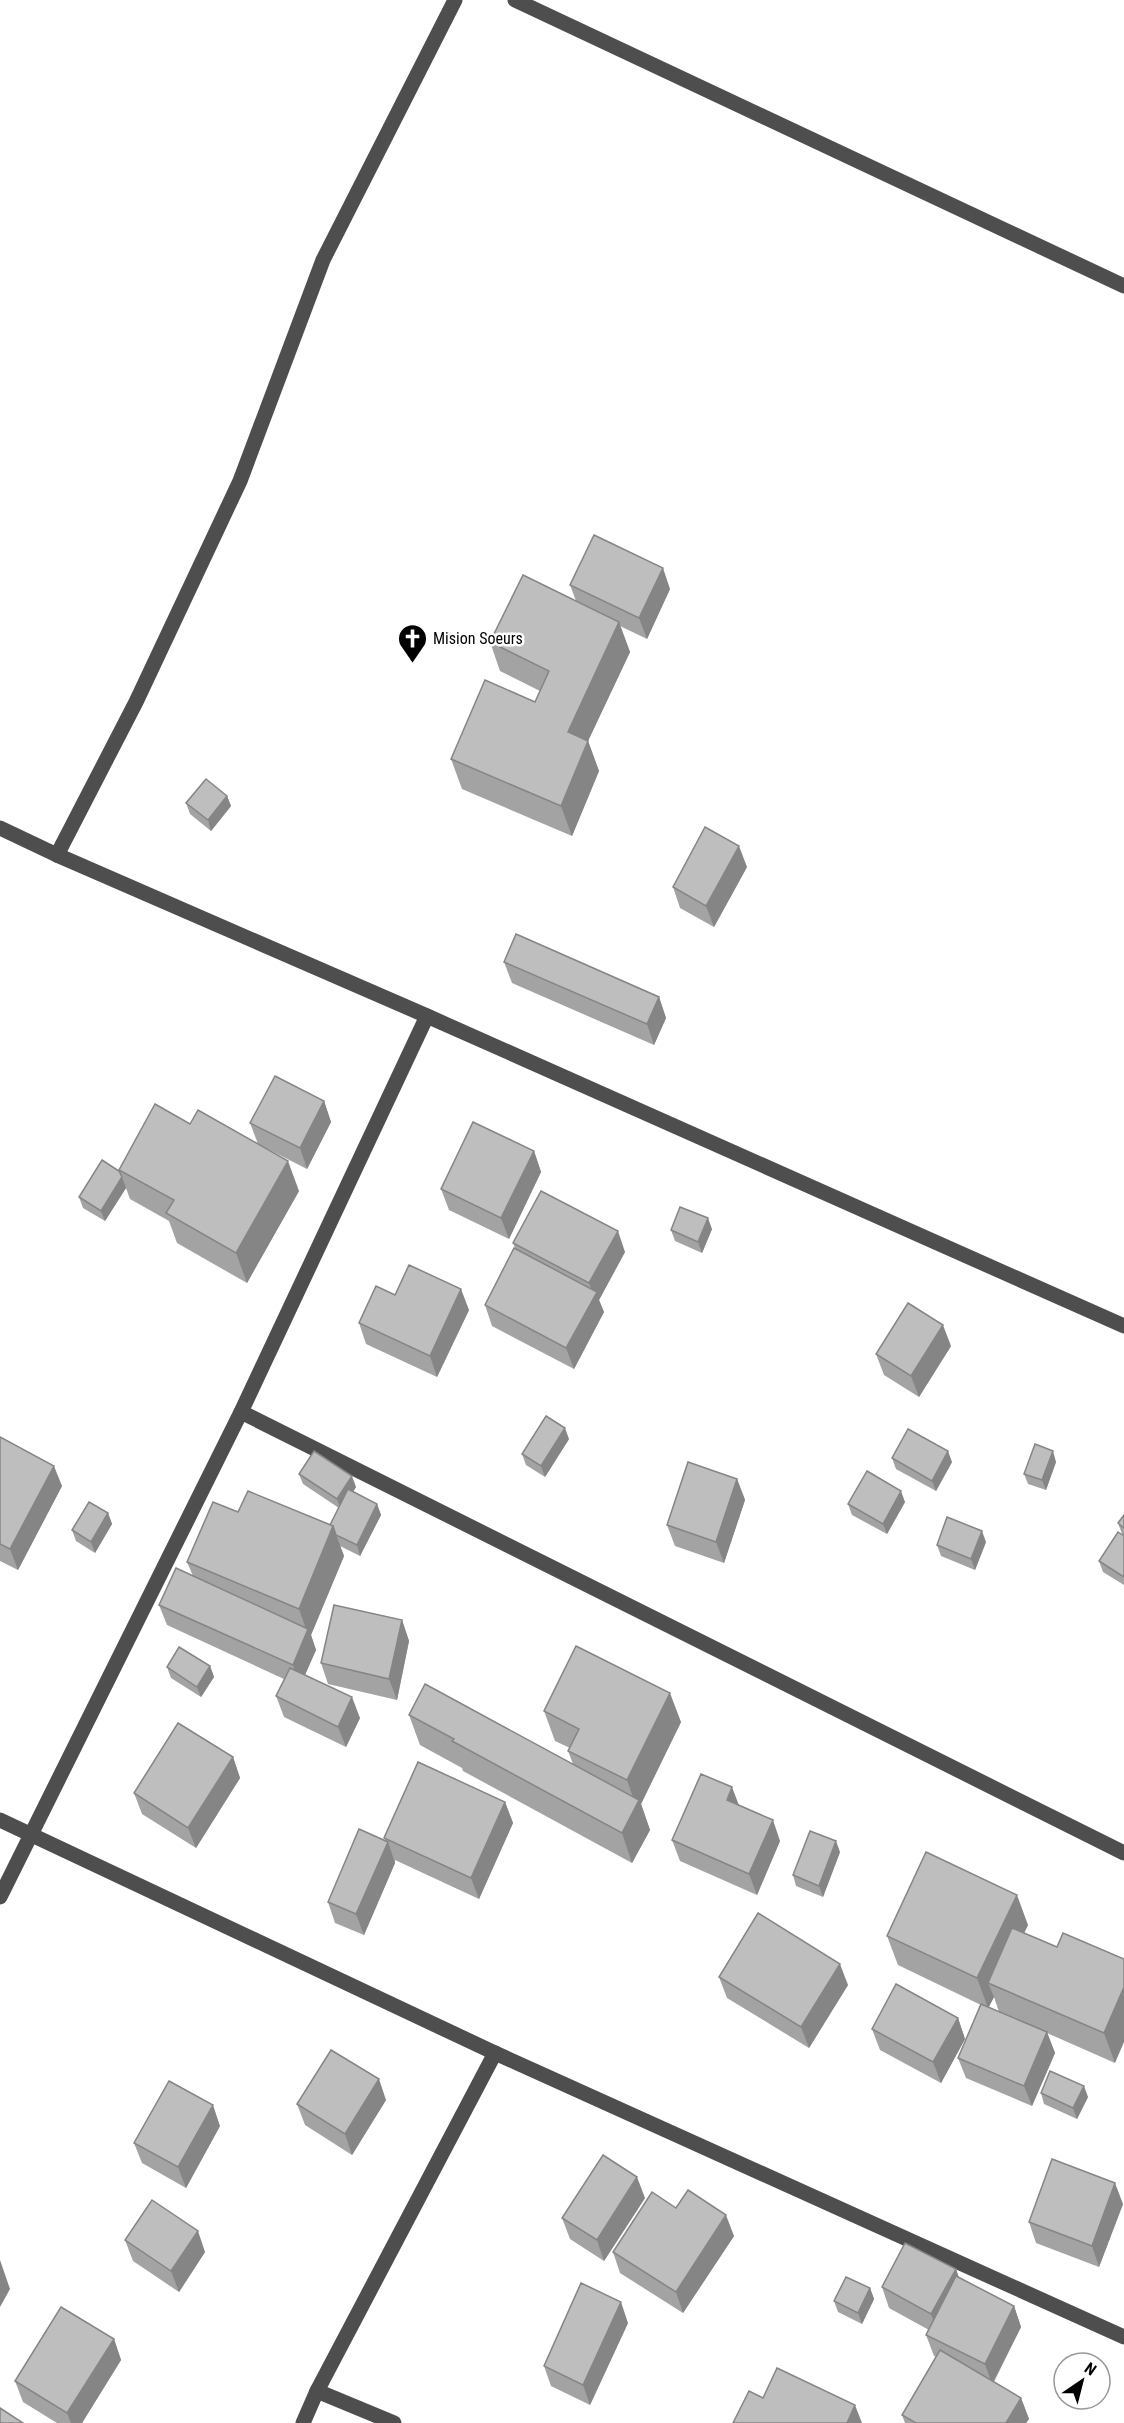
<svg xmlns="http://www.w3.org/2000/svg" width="1124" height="2423" font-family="'Roboto Condensed',sans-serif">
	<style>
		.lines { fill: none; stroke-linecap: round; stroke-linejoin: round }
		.minor { stroke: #4e4e4e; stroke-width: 15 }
		.wall { fill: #a3a3a3; fill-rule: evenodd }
		.shaded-wall { fill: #858585 }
		.building { fill: #bebebe; stroke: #858585; stroke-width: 1.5 }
		.labels { text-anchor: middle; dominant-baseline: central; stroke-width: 5; stroke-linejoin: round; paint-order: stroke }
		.poi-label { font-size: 16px; fill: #000; stroke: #fff; text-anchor: start }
	</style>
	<rect width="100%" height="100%" fill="#fff"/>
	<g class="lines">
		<g class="minor">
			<path d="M 515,0 L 1124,286"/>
			<path d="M 0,828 L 57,855 L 427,1016 L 1124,1326"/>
			<path d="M 57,855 L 136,702 L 240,481 L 323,260 L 455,0"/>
			<path d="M 241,1412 L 1124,1853"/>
			<path d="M 0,1820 L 495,2053 L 1124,2337"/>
			<path d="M 0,1897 L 241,1412 L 427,1016"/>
			<path d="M 317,2391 L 394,2423"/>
			<path d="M 303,2423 L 317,2391 L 495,2053"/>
		</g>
	</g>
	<g class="wall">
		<path d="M 570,585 L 670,589 L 647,639 L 620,626 L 630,652 L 588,741 L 599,771 L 572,836 L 462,789 L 451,759 L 535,702 L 540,691 L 500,671 L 490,642 L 576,601 Z"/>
		<path d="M 227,796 L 231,806 L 211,831 L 190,814 L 186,803 Z"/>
		<path d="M 747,867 L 714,927 L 680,908 L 673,887 Z"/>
		<path d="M 504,962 L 659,997 L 666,1018 L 654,1045 L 512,983 Z"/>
		<path d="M 324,1101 L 331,1122 L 307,1169 L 258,1144 L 250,1123 Z"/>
		<path d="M 534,1151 L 541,1172 L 509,1239 L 449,1210 L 441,1189 Z"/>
		<path d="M 119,1170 L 299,1191 L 247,1283 L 177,1243 L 169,1221 L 130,1199 L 126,1188 L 105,1221 L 83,1208 L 79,1197 L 119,1171 Z"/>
		<path d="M 712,1229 L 702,1253 L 675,1241 L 671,1230 Z"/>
		<path d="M 513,1243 L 625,1252 L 599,1300 L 604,1312 L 574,1369 L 492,1326 L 485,1305 L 515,1248 Z"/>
		<path d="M 469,1310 L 437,1377 L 366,1344 L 359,1323 Z"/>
		<path d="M 951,1346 L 919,1397 L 884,1375 L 876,1354 Z"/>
		<path d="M 0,1437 L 62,1486 L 18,1570 L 0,1561 Z"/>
		<path d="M 569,1439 L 545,1477 L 526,1465 L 522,1454 Z"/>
		<path d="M 892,1458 L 952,1462 L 936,1491 L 896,1469 Z"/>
		<path d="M 1056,1462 L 1046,1490 L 1028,1484 L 1024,1474 Z"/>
		<path d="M 299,1474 L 356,1487 L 353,1492 L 377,1504 L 381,1515 L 360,1556 L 340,1546 L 344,1556 L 311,1635 L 316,1650 L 305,1675 L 360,1718 L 346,1747 L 284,1717 L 276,1696 L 284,1679 L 167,1625 L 159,1605 L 193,1576 L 187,1562 L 238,1512 L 330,1525 L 339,1508 L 303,1484 Z"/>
		<path d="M 737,1479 L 745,1500 L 724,1563 L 675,1546 L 667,1525 Z"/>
		<path d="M 905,1502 L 887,1534 L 852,1515 L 848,1504 Z"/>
		<path d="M 108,1513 L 112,1524 L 95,1553 L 76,1541 L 72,1530 Z"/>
		<path d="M 1118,1523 L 1124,1528 L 1124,1536 L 1122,1534 Z"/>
		<path d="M 1124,1536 L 1124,1585 L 1103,1572 L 1099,1561 Z"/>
		<path d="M 986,1542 L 975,1570 L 941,1556 L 937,1545 Z"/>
		<path d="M 402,1620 L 409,1641 L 397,1700 L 328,1684 L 321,1663 Z"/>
		<path d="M 210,1666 L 214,1677 L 201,1697 L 171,1678 L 167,1667 Z"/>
		<path d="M 544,1711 L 681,1722 L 641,1804 L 650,1830 L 632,1863 L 463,1771 L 462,1768 L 420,1745 L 409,1715 L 573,1764 L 568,1751 L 570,1748 L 555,1741 Z"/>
		<path d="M 233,1757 L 240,1778 L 196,1848 L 142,1814 L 134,1793 Z"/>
		<path d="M 505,1802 L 513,1823 L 479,1899 L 395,1860 L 395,1863 L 364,1935 L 335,1923 L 328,1902 L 385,1840 L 384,1838 Z"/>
		<path d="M 739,1806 L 780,1841 L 757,1895 L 680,1861 L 672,1840 Z"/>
		<path d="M 840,1852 L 823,1897 L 796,1886 L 793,1875 Z"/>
		<path d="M 1028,1925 L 1024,1933 L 1057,1947 L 1124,1959 L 1115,2063 L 1047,2033 L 1055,2053 L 1032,2106 L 966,2078 L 958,2058 L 981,2005 L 898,1965 L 887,1936 ZM 994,1997 L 999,2012 L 989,2007 Z"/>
		<path d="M 719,1977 L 848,1985 L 809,2048 L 727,1998 Z"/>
		<path d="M 958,2018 L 965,2039 L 941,2083 L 880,2050 L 872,2029 Z"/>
		<path d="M 1041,2093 L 1088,2097 L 1077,2119 L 1044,2104 Z"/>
		<path d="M 386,2100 L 352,2155 L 305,2125 L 297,2104 Z"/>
		<path d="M 220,2126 L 186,2188 L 142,2163 L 134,2143 Z"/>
		<path d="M 645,2198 L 604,2261 L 570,2239 L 562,2218 Z"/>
		<path d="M 1123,2204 L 1099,2267 L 1036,2243 L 1029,2222 Z"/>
		<path d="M 676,2208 L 734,2236 L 683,2313 L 620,2273 L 613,2252 Z"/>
		<path d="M 125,2240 L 205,2252 L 179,2292 L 133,2261 Z"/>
		<path d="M 956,2269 L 959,2278 L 1014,2306 L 1021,2327 L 994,2382 L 1021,2398 L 1029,2419 L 1026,2423 L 905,2423 L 902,2415 L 936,2357 L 934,2356 L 926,2335 L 929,2330 L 889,2308 L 882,2287 Z"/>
		<path d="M 870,2288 L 874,2299 L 862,2324 L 838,2312 L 834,2301 Z"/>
		<path d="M 628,2323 L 590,2405 L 551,2386 L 544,2366 Z"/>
		<path d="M 114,2339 L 121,2360 L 82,2423 L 57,2423 L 23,2402 L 15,2381 Z"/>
	</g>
	<g class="shaded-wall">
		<path d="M 663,568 L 670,589 L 647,639 L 639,618 Z"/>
		<path d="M 619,622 L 630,652 L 588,741 L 599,771 L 572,836 L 561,806 L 568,732 Z"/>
		<path d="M 227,796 L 231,806 L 211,831 L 208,820 Z"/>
		<path d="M 739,846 L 747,867 L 714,927 L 706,906 Z"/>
		<path d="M 659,997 L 666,1018 L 654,1045 L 647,1024 Z"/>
		<path d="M 324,1101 L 331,1122 L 307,1169 L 300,1148 Z"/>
		<path d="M 534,1151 L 541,1172 L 509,1239 L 501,1218 Z"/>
		<path d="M 288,1161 L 299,1191 L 247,1283 L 236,1253 Z"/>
		<path d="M 122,1177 L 126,1188 L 105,1221 L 101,1211 Z"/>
		<path d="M 708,1218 L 712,1229 L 702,1253 L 698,1242 Z"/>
		<path d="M 618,1231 L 625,1252 L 599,1300 L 604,1312 L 574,1369 L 566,1348 L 594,1296 L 589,1283 Z"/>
		<path d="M 461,1289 L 469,1310 L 437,1377 L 430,1356 Z"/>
		<path d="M 943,1325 L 951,1346 L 919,1397 L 911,1376 Z"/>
		<path d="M 565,1428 L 569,1439 L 545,1477 L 541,1466 Z"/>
		<path d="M 948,1451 L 952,1462 L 936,1491 L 932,1481 Z"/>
		<path d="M 1053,1451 L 1056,1462 L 1046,1490 L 1042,1480 Z"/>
		<path d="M 54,1466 L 62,1486 L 18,1570 L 10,1549 Z"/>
		<path d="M 352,1476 L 356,1487 L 341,1510 L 337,1499 Z"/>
		<path d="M 737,1479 L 745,1500 L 724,1563 L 716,1542 Z"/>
		<path d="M 901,1491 L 905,1502 L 887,1534 L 883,1524 Z"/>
		<path d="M 377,1504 L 381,1515 L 360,1556 L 357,1545 Z"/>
		<path d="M 108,1513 L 112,1524 L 95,1553 L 91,1542 Z"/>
		<path d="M 333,1526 L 344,1556 L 311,1635 L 316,1650 L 300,1686 L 293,1665 L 307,1632 L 299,1609 Z"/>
		<path d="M 982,1531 L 986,1542 L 975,1570 L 971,1559 Z"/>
		<path d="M 402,1620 L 409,1641 L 397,1700 L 389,1679 Z"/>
		<path d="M 210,1666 L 214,1677 L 201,1697 L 197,1687 Z"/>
		<path d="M 670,1693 L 681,1722 L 641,1804 L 650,1830 L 632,1863 L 622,1833 L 636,1806 L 627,1780 Z"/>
		<path d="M 352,1697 L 360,1718 L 346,1747 L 338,1727 Z"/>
		<path d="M 233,1757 L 240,1778 L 196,1848 L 188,1828 Z"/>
		<path d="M 732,1787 L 740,1808 L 727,1800 Z"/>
		<path d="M 505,1802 L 513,1823 L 479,1899 L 471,1878 Z"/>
		<path d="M 773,1820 L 780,1841 L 757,1895 L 749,1874 Z"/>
		<path d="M 836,1841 L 840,1852 L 823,1897 L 819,1886 Z"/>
		<path d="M 388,1842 L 395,1863 L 364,1935 L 356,1914 Z"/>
		<path d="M 1017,1895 L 1028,1925 L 998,1987 L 988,1983 L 994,1997 L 988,2008 L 977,1978 Z"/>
		<path d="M 840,1964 L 848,1985 L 809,2048 L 801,2027 Z"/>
		<path d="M 1124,1987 L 1124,2042 L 1115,2063 L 1104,2033 Z"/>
		<path d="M 958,2018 L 965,2039 L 941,2083 L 933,2062 Z"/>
		<path d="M 1047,2032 L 1055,2053 L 1032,2106 L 1024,2086 Z"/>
		<path d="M 379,2079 L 386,2100 L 352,2155 L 345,2134 Z"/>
		<path d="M 1084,2086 L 1088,2097 L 1077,2119 L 1073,2108 Z"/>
		<path d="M 213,2105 L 220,2126 L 186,2188 L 178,2167 Z"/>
		<path d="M 637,2177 L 645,2198 L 604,2261 L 597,2240 Z"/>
		<path d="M 1115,2183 L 1123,2204 L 1099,2267 L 1092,2246 Z"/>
		<path d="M 726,2215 L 734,2236 L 683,2313 L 676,2292 Z"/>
		<path d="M 198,2231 L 205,2252 L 179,2292 L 171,2271 Z"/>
		<path d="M 0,2260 L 10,2289 L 0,2307 Z"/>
		<path d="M 956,2269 L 963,2290 L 939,2335 L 931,2314 Z"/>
		<path d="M 870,2288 L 874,2299 L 862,2324 L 858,2313 Z"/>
		<path d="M 621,2302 L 628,2323 L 590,2405 L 583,2385 Z"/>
		<path d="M 1014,2306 L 1021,2327 L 992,2384 L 985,2364 Z"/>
		<path d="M 114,2339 L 121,2360 L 82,2423 L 71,2423 L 67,2413 Z"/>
		<path d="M 1021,2398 L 1029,2419 L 1026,2423 L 1006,2423 Z"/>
		<path d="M 855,2405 L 862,2423 L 847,2423 Z"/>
	</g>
	<g class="building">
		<path d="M 594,535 L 663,568 L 639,618 L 570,585 Z"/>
		<path d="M 523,575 L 619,622 L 568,732 L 588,741 L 561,806 L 451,759 L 485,680 L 535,702 L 549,671 L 490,642 Z"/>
		<path d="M 206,779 L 227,796 L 208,820 L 186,803 Z"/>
		<path d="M 705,827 L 739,846 L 706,906 L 673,887 Z"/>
		<path d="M 516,934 L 659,997 L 647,1024 L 504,962 Z"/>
		<path d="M 275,1076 L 324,1101 L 300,1148 L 250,1123 Z"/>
		<path d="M 155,1104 L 190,1124 L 198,1110 L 288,1161 L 236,1253 L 166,1213 L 174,1200 L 119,1170 Z"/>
		<path d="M 473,1122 L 534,1151 L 501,1218 L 441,1189 Z"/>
		<path d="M 102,1160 L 119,1171 L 122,1177 L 101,1211 L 79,1197 Z"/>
		<path d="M 541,1191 L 618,1231 L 589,1283 L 513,1243 Z"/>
		<path d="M 680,1207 L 708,1218 L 698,1242 L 671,1230 Z"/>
		<path d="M 514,1248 L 597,1292 L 566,1348 L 485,1305 Z"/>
		<path d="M 409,1265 L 461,1289 L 430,1356 L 359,1323 L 376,1286 L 395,1295 Z"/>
		<path d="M 908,1303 L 943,1325 L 911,1376 L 876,1354 Z"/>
		<path d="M 546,1416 L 565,1428 L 541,1466 L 522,1454 Z"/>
		<path d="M 908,1429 L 948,1451 L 932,1481 L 892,1458 Z"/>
		<path d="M 0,1437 L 54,1466 L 10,1549 L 0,1544 Z"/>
		<path d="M 1035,1444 L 1053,1451 L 1042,1480 L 1024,1474 Z"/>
		<path d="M 314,1451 L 352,1476 L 337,1499 L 299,1474 Z"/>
		<path d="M 688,1462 L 737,1479 L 716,1542 L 667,1525 Z"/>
		<path d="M 867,1471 L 901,1491 L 883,1524 L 848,1504 Z"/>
		<path d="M 348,1489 L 377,1504 L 357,1545 L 336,1535 L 333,1526 L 330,1525 Z"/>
		<path d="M 248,1491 L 333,1526 L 299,1609 L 187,1562 L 213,1502 L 238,1512 Z"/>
		<path d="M 89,1502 L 108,1513 L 91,1542 L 72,1530 Z"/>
		<path d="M 1124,1515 L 1124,1528 L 1118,1523 Z"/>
		<path d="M 947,1517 L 982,1531 L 971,1559 L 937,1545 Z"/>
		<path d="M 1118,1532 L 1124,1536 L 1124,1577 L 1099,1561 Z"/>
		<path d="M 176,1568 L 308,1629 L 293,1665 L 159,1605 Z"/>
		<path d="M 334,1605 L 402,1620 L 389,1679 L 321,1663 Z"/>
		<path d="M 576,1646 L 670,1693 L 627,1780 L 568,1751 L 579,1729 L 544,1711 Z"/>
		<path d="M 179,1647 L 210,1666 L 197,1687 L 167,1667 Z"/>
		<path d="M 290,1668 L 352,1697 L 338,1727 L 276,1696 Z"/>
		<path d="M 425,1684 L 639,1800 L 622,1833 L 452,1741 L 454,1739 L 409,1715 Z"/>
		<path d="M 178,1723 L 233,1757 L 188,1828 L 134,1793 Z"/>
		<path d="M 418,1762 L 505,1802 L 471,1878 L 384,1838 Z"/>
		<path d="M 701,1774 L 732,1787 L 727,1800 L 773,1820 L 749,1874 L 672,1840 Z"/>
		<path d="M 359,1829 L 388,1842 L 356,1914 L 328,1902 Z"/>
		<path d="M 810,1831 L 836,1841 L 819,1886 L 793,1875 Z"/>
		<path d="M 926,1852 L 1017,1895 L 977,1978 L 887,1936 Z"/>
		<path d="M 758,1913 L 840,1964 L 801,2027 L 719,1977 Z"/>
		<path d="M 1012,1928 L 1057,1947 L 1063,1933 L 1124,1959 L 1124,1987 L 1104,2033 L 988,1983 Z"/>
		<path d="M 896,1984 L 958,2018 L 933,2062 L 872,2029 Z"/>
		<path d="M 981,2004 L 1047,2032 L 1024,2086 L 958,2058 Z"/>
		<path d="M 331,2050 L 379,2079 L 345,2134 L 297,2104 Z"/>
		<path d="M 1050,2071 L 1084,2086 L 1073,2108 L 1041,2093 Z"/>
		<path d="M 169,2081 L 213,2105 L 178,2167 L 134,2143 Z"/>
		<path d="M 603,2155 L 637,2177 L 597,2240 L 562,2218 Z"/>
		<path d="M 1052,2159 L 1115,2183 L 1092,2246 L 1029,2222 Z"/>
		<path d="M 688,2190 L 726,2215 L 676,2292 L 613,2252 L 652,2192 L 676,2208 Z"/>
		<path d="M 152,2200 L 198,2231 L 171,2271 L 125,2240 Z"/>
		<path d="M 905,2243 L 956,2269 L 931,2314 L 882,2287 Z"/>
		<path d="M 956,2276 L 1014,2306 L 985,2364 L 926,2335 Z"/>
		<path d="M 846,2277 L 870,2288 L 858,2313 L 834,2301 Z"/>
		<path d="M 581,2283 L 621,2302 L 583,2385 L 544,2366 Z"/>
		<path d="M 61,2307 L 114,2339 L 67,2413 L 15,2381 Z"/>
		<path d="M 940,2350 L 1021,2398 L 1006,2423 L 916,2423 L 902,2415 Z"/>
		<path d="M 777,2368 L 855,2405 L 847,2423 L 733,2423 L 749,2391 L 763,2398 Z"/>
		<path d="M 0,2408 L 23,2423 L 0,2423 Z"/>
	</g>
	<defs>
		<symbol id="church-pin" viewBox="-11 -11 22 30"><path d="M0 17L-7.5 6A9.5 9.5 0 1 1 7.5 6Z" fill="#000" stroke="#fff"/><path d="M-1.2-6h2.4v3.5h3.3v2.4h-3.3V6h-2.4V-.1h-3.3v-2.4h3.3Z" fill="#fff"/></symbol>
	</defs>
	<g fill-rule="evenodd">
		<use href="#church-pin" x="396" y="622" width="33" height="45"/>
	</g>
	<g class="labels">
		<g class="poi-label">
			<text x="433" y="638">Mision Soeurs</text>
		</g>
	</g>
	<g transform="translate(1082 2381) rotate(35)"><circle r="28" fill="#ffffff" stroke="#999999" stroke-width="1.5"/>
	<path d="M0-4.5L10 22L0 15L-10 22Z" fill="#000000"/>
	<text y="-9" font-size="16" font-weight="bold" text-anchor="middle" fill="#000000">N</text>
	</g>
</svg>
